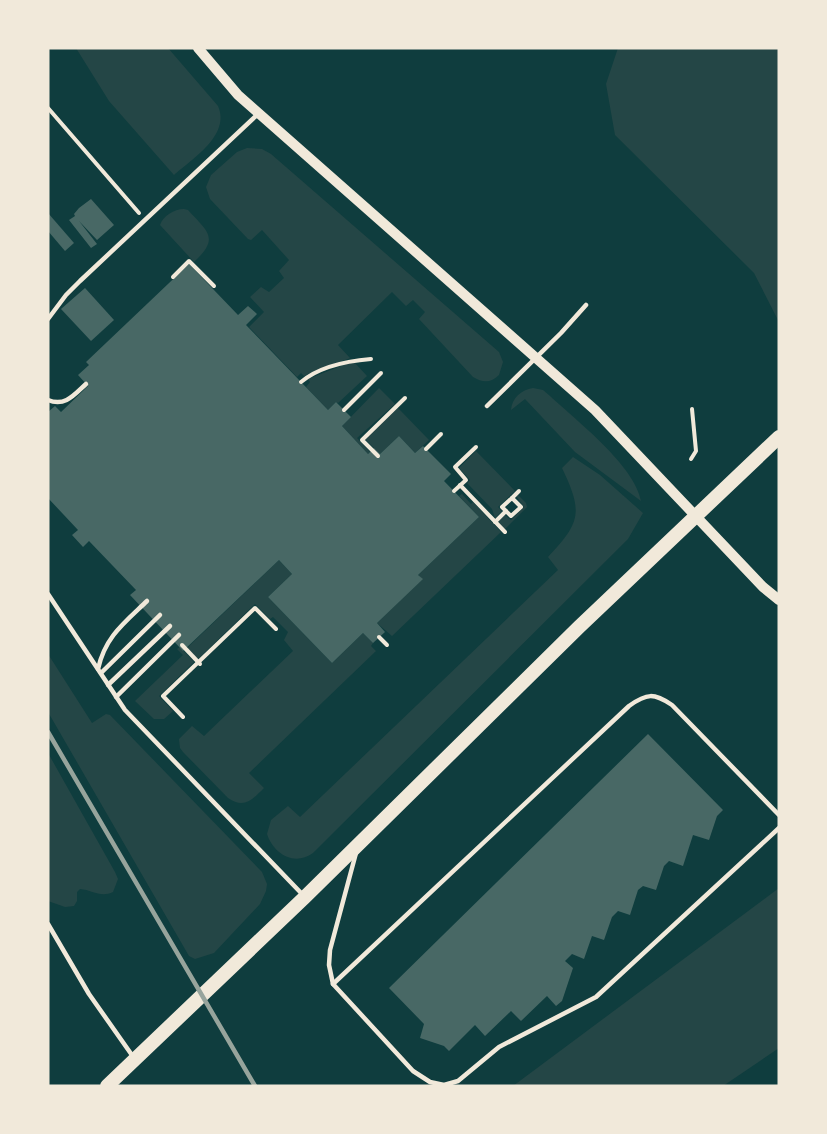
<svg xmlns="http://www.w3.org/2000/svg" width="827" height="1134" font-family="'IBM Plex Sans',sans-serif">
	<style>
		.green { fill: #244646 }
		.building { fill: #486865 }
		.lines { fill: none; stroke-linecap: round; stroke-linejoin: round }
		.path { stroke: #f1e9da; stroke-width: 4 }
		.service { stroke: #f1e9da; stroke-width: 4.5 }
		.tertiary { stroke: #f1e9da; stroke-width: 10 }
		.primary { stroke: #f1e9da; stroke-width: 14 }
		.rail { stroke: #97a49c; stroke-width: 4.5 }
	</style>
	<rect width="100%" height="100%" fill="#0f3d3e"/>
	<g class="green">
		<path d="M 76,48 L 168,48 L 218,106 C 231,135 192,159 174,175 L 109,101 Z"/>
		<path d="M 618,48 L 779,48 L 779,322 L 754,273 L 615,135 L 606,84 Z"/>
		<path d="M 247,148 L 262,149 L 271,154 L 499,352 L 503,362 L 499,375 C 491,383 483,383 473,377 L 419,319 L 425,312 L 413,300 L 406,306 L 392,292 L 338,345 L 350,358 L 348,359 L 321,368 L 304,376 L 301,373 L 297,377 L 249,327 L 264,312 L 250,297 L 261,287 L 269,292 L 284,278 L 279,271 L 289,260 L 262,230 L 251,240 L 248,239 L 210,199 L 206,187 L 211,175 L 237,152 Z"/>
		<path d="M 184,209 L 188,210 C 208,232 220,238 194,262 L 160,225 C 163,216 174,209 184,209 Z"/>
		<path d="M 351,362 L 354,362 L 367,376 L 338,403 L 336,402 L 328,410 L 306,387 L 310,382 L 308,379 Z"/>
		<path d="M 379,388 L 395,404 L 357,438 L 370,452 L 368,454 L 342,426 Z"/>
		<path d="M 533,388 L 543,390 L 550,396 C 577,421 635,466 641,501 L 575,452 L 525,399 L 511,410 C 512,398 521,390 533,388 Z"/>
		<path d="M 398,408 L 429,440 L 415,453 L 399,436 L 380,454 L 365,439 Z"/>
		<path d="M 476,451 L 515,491 L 498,507 L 502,511 L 495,518 L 492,509 L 467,483 L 470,480 L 459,468 Z"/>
		<path d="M 573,457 L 600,475 L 643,513 L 628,539 L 313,853 C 294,867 273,853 267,834 L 271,820 L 288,806 L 300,817 L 558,570 L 548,557 C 581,522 583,512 562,468 Z"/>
		<path d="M 462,494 L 471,504 L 473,502 L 501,532 L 392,636 L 377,623 L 422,579 L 418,575 L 479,517 L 459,496 Z"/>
		<path d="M 518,495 L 526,503 L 527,507 L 505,529 L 498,522 L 505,515 L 511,520 L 524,507 L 516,496 Z"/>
		<path d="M 279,560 L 292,574 L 268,597 L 332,663 L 363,633 L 373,643 L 371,646 L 376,651 L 249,773 L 264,788 C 252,800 244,809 228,798 L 183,752 L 180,748 L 179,739 L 192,726 L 204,736 L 293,651 L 284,640 L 288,632 L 273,617 L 270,619 L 255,604 L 198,659 L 187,648 Z"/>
		<path d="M 180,647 L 194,662 L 159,696 L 173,711 L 164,719 L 154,719 L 135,701 L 183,655 L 177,649 Z"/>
		<path d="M 48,654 L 92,723 L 106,714 L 110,715 L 262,872 L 267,884 L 266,891 L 260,904 L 214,953 L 195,959 L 189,956 L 48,712 Z"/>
		<path d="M 48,753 L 115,872 L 118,879 L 113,892 C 101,898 92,890 80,889 L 77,892 L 77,901 L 74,906 L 65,907 L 48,901 Z"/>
		<path d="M 779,888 L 779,1048 L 723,1086 L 513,1086 Z"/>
	</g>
	<g class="building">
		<path d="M 91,199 L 114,225 L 97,240 L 79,221 L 97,244 L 91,248 L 69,220 L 75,216 L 74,214 L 79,208 Z"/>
		<path d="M 48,213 L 74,243 L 65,251 L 48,231 Z"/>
		<path d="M 189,264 L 238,315 L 248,306 L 257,314 L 246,325 L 328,410 L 336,402 L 351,417 L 342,426 L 368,454 L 374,448 L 380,454 L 399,436 L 415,453 L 423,446 L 451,474 L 444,481 L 479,517 L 418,575 L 423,579 L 377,623 L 385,632 L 373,643 L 363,633 L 332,663 L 268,597 L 292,574 L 279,560 L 183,651 L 130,595 L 136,590 L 89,541 L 83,547 L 72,535 L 78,530 L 48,498 L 48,412 L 55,406 L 61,412 L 88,386 L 78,375 L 89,365 L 86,362 Z"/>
		<path d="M 85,288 L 114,320 L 91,341 L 61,309 Z"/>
		<path d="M 648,734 L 723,810 L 717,816 L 709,840 L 693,835 L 683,866 L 669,861 L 664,866 L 656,890 L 643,886 L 638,890 L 630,915 L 618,911 L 612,917 L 604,940 L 592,936 L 584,959 L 572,954 L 565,961 L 573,968 L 562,1001 L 556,1006 L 547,996 L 521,1021 L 511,1011 L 485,1036 L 475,1025 L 449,1051 L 444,1046 L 420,1038 L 424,1024 L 389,988 Z"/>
	</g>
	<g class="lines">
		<g class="path">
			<path d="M 48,108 L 139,213"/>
			<path d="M 173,277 L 189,261 L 214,286"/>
			<path d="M 301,382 C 320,366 347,361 371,359"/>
			<path d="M 344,410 L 381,373"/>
			<path d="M 426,449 L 441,434"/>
			<path d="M 378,456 L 362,440 L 405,398"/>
			<path d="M 691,459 L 696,451 L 692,409"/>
			<path d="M 460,485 L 505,532"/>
			<path d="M 454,491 L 466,480 L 455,467 L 476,447"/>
			<path d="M 512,498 L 521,507 L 511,516 L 502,507 Z"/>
			<path d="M 512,498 L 519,491"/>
			<path d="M 495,522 L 506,511"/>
			<path d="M 379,637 L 387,645"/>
			<path d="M 182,645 L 200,664"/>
			<path d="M 183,717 L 163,696 L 255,608 L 276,629"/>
		</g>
		<g class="service">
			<path d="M 48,319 L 66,295 L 80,281 L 258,114"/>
			<path d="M 48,400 C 65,407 74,395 86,384"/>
			<path d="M 487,406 L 561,333 L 586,305"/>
			<path d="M 48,594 L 125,710 L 303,895"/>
			<path d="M 98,669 C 105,637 124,623 147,601"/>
			<path d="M 101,673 L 160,615"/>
			<path d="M 108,685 L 170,626"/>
			<path d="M 116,697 L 179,635"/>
			<path d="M 356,853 L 330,950 L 329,965 L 333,984 L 413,1071 L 430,1082 L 444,1085 L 458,1081 L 499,1047 L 596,997 L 779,828"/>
			<path d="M 48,924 L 89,994 L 134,1058"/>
			<path d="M 333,984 L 629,706 C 647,693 654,693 672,705 L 779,815"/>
		</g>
		<path class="tertiary" d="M 198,48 L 238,95 L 595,410 L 763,587 L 779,600"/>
		<path class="primary" d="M 107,1086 L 305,897 L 579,627 L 779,437"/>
		<path class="rail" d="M 48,732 L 255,1086"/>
	</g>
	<rect width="827" height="1134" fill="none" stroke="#f1e9da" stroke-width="99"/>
</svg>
